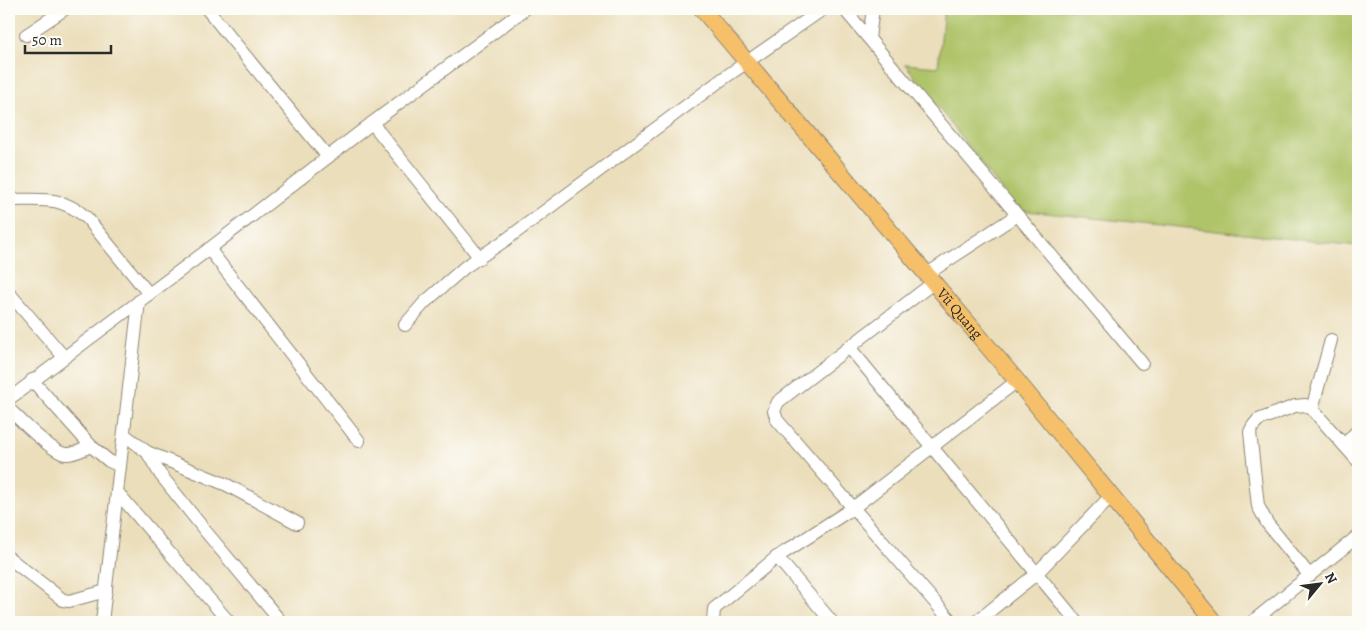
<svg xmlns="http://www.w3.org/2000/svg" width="1367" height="631" font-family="Alegreya,serif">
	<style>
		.green { fill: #afc367; stroke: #6d7749 }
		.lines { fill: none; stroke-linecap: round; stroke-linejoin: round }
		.minor-casing { stroke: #8b8473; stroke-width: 14 }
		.major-casing { stroke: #8b8473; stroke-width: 18 }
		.minor { stroke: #fff; stroke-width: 12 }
		.major { stroke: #f6c06b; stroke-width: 16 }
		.labels { text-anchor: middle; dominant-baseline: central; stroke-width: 5; stroke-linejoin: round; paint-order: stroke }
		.street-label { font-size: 15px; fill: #2b2b2b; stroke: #fdfcf7 }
	</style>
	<rect width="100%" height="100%" fill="#fdfcf7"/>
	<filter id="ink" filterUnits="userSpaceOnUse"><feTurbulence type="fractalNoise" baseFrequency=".02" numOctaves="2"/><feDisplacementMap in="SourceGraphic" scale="10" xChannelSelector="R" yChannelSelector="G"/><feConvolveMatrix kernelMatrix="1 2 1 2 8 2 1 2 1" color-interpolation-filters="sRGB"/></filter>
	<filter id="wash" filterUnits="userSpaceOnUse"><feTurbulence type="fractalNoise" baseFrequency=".0096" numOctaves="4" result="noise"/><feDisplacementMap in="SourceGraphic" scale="20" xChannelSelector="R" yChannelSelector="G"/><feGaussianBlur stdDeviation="1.12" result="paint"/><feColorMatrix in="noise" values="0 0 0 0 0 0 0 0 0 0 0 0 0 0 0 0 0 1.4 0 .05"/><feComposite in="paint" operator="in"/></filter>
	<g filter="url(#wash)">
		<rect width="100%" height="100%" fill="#ebdebb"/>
		<path class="green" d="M 944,9 L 1358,9 L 1358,246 L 1017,210 L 905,64 L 938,67 Z"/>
	</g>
	<g filter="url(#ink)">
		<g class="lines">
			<defs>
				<g id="minor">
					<path d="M 207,9 L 328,157"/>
					<path d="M 844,9 L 1142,363"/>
					<path d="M 26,35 L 65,9"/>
					<path d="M 869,38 L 873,9"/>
					<path d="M 372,123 L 480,258"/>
					<path d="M 9,200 C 42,200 60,195 87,218 L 149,294"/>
					<path d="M 209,249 L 359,441"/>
					<path d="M 927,274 L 1017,215"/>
					<path d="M 933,283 L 778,402 L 774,411 L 777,420 L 952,622"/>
					<path d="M 9,293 L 64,357"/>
					<path d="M 405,325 L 424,303 L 465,267 L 507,239 L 721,80 L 823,9"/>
					<path d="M 849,347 L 1077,622"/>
					<path d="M 32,380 L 91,446 L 109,461 L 120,466"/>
					<path d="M 9,399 L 209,249 L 372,123 L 525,9"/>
					<path d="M 9,409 C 19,419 52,452 65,454 C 74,455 83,449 91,446"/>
					<path d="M 1312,409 L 1331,340"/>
					<path d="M 125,435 L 147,452 L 160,474 L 207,533 L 281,622"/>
					<path d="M 1344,445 L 1358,430"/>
					<path d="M 147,452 L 227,485 L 297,523"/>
					<path d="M 117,492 L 229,622"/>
					<path d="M 777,557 L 832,622"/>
					<path d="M 9,558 L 63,600 L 69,601 L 106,591"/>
					<path d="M 1310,576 L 1267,523 L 1258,506 L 1250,432 L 1253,426 L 1258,420 L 1295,406 L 1305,405 L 1312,409 L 1358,461"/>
					<path d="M 102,622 L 139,301"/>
					<path d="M 713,622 L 714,609 L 777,557 L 853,508 L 1017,381"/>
					<path d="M 976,622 L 1036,574 L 1110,497"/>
					<path d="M 1252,622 L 1358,536"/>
				</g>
				<g id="major">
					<path id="s1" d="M 702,9 L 1017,381 L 1214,622"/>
				</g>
			</defs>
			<use href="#minor" class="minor-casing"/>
			<use href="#major" class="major-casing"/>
			<use href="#minor" class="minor"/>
			<use href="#major" class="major"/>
		</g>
	</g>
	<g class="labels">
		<g class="street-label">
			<text stroke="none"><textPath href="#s1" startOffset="399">Vũ Quang</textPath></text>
		</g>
	</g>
	<rect width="1367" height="631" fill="none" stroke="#fdfcf7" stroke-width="30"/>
	<g transform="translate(1320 584) rotate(61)" stroke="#fdfcf7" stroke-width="4" paint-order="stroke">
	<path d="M0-4L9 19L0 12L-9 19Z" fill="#2b2b2b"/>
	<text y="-8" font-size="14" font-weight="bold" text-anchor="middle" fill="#2b2b2b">N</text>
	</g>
	<path d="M25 45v8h86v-8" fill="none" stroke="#2b2b2b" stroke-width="2.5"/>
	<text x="32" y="45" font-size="15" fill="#2b2b2b" stroke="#fdfcf7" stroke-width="4" paint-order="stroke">50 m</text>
</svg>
